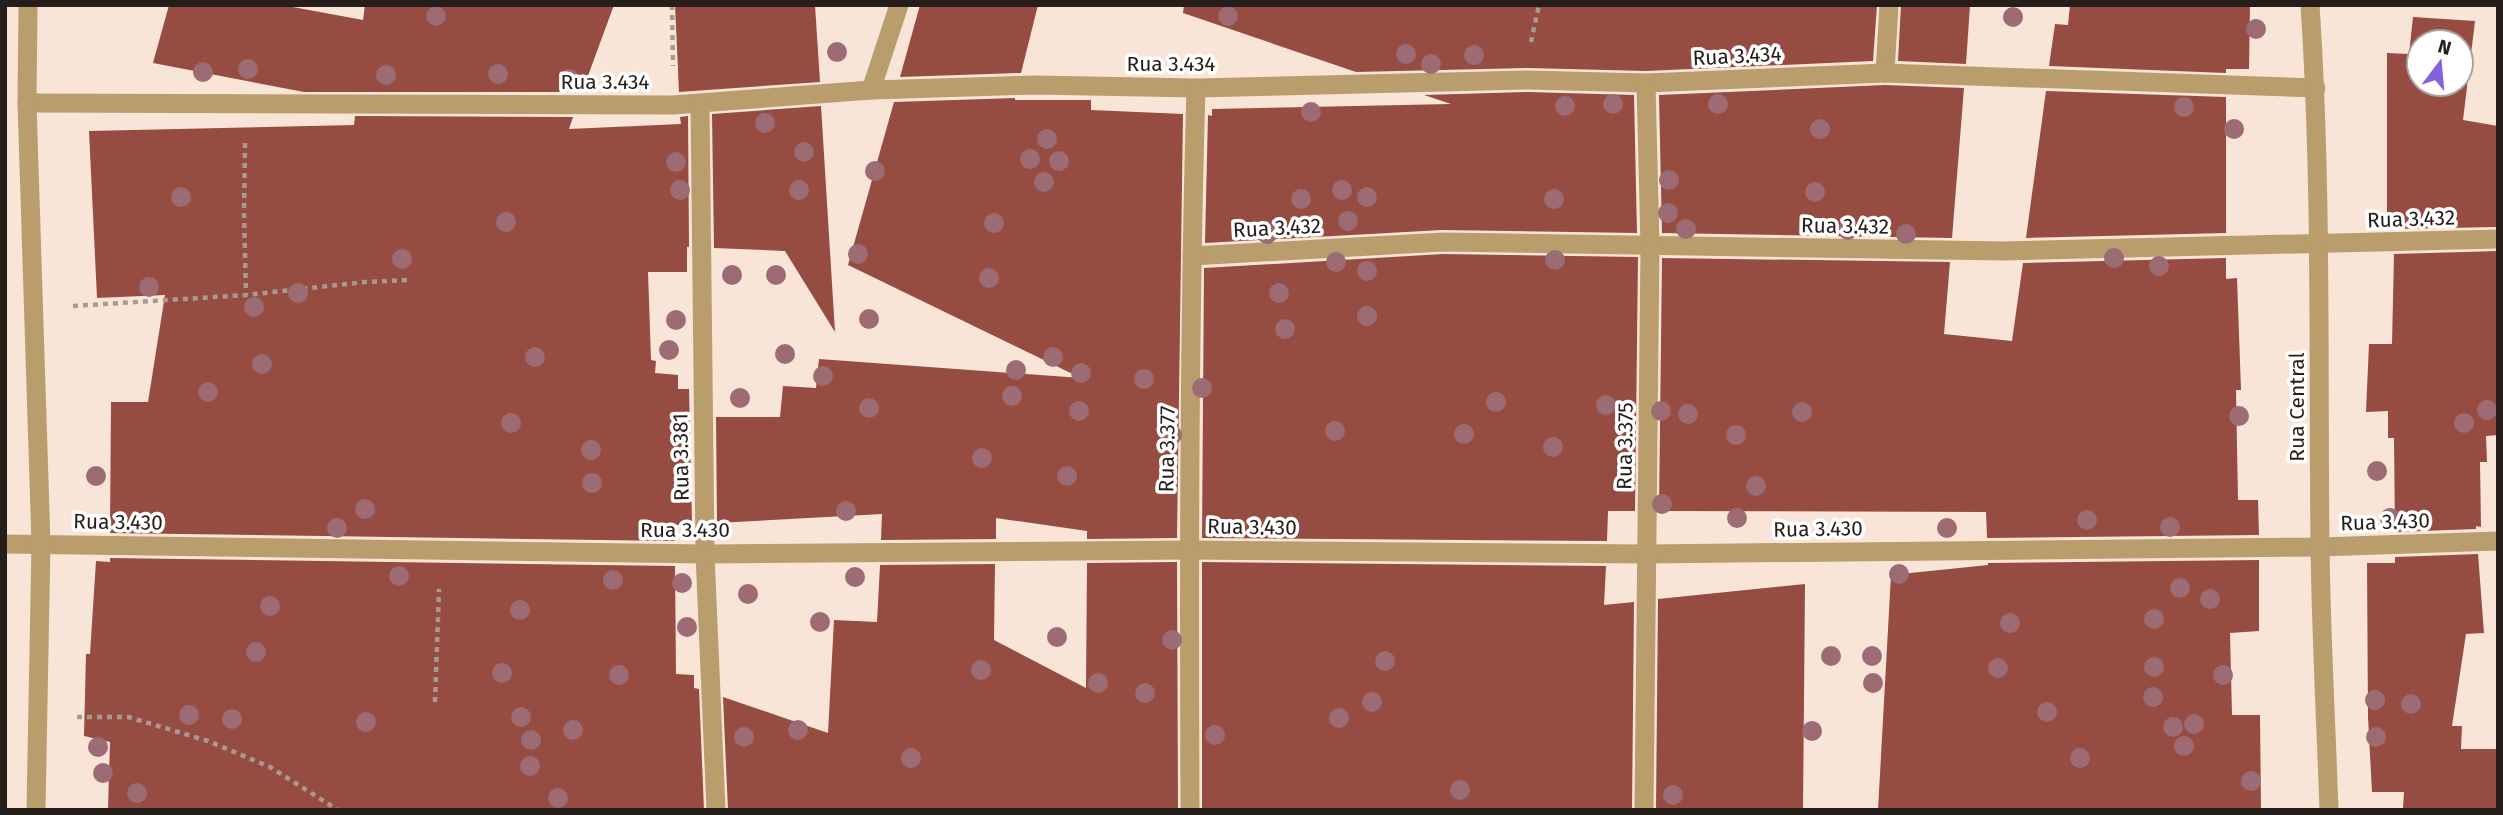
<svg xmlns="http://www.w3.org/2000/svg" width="2503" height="815" font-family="'Fira Sans',sans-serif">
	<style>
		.building { fill: #964c40; fill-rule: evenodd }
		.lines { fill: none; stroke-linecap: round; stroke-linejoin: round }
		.path { stroke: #a89a90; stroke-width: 4.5; stroke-dasharray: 5 5; stroke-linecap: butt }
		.minor { stroke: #ba9d6d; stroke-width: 19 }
		.tertiary { stroke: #ba9d6d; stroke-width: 19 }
		.tree { fill: #9d6b74 }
		.labels { text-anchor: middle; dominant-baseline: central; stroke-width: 7; stroke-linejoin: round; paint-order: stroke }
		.street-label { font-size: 21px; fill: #251e1a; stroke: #fff }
	</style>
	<rect width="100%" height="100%" fill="#f8e5d8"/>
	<g class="building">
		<path d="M 169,5 L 282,5 L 363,20 L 365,5 L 614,5 L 582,92 L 304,92 L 153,63 Z"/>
		<path d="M 675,5 L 815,5 L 820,82 L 679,92 Z"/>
		<path d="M 920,5 L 1038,5 L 1021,73 L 900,77 Z"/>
		<path d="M 1184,5 L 1877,5 L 1873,61 L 1646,71 L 1528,68 L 1356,72 L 1183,13 Z"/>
		<path d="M 1901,5 L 1970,5 L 1966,64 L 1898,61 Z"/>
		<path d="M 2070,5 L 2250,5 L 2249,69 L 2226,69 L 2226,73 L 2049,66 L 2055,24 L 2068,25 Z"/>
		<path d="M 2413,17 L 2475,21 L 2463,120 L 2498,126 L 2498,227 L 2394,229 L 2395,227 L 2387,227 L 2387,53 L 2409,54 ZM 2419,42 L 2461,42 L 2461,84 L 2419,84 Z"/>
		<path d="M 1885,85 L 1964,88 L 1952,238 L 1662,233 L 1659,95 Z"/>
		<path d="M 2046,91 L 2226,97 L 2226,233 L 2026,238 Z"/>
		<path d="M 1528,92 L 1634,95 L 1637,233 L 1442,230 L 1205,243 L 1208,115 L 1212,116 L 1212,109 L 1451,104 L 1424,95 Z"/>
		<path d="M 1015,98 L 1015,100 L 1091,100 L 1091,110 L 1183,114 L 1177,538 L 1087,539 L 1087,531 L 996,518 L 996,539 L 881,540 L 882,514 L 717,523 L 716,417 L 780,417 L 783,386 L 816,388 L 819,359 L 1081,378 L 848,265 L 894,102 Z"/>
		<path d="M 821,106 L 835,332 L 785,251 L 714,248 L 712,114 Z"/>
		<path d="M 355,116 L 573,117 L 569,129 L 681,124 L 680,117 L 688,116 L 689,247 L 687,247 L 687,272 L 648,272 L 651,360 L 656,361 L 655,373 L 678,375 L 678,389 L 689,389 L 692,524 L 675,525 L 675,541 L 110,533 L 111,402 L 148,402 L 165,295 L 97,298 L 89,131 L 354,125 Z"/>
		<path d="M 2498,251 L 2498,435 L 2486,436 L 2487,462 L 2480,462 L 2481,527 L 2476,526 L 2476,529 L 2395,532 L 2394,438 L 2388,438 L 2388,411 L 2366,412 L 2369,344 L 2392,344 L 2394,254 Z"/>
		<path d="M 1443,254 L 1638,257 L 1635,511 L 1608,511 L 1607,541 L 1202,538 L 1204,268 Z"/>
		<path d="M 1662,258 L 1950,262 L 1944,334 L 2012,341 L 2023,263 L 2226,258 L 2226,279 L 2237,278 L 2241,390 L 2236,390 L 2238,500 L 2258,500 L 2259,535 L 1987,538 L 1986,512 L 1659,511 Z"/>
		<path d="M 2478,554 L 2484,633 L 2466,634 L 2452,726 L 2462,726 L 2461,749 L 2498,749 L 2498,810 L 2403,808 L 2404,792 L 2372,792 L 2368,717 L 2367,563 L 2395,563 L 2395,557 Z"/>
		<path d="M 110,558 L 675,566 L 676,674 L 694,675 L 694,688 L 699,689 L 704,810 L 108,810 L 110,742 L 84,736 L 86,654 L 90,654 L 96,561 L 110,562 Z"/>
		<path d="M 2259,560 L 2259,631 L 2230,633 L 2232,715 L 2260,715 L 2261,810 L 1878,810 L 1891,575 L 1988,565 L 1988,563 Z"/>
		<path d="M 1177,562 L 1178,810 L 728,810 L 723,697 L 828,733 L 834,620 L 877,622 L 880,565 L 995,564 L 994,640 L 1086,688 L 1087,563 Z"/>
		<path d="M 1202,562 L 1606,566 L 1604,605 L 1634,602 L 1632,810 L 1202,810 Z"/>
		<path d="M 1805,584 L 1803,810 L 1656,810 L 1658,599 Z"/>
	</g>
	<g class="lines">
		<g class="path">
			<path d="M 672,5 L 673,66"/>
			<path d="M 1531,42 L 1539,5"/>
			<path d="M 245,143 L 244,213 L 246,295"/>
			<path d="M 73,306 L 246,295 L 365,282 L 408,280"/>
			<path d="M 435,702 L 439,589"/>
			<path d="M 77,717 L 128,717 L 208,741 L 270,767 L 338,810"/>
		</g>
		<g class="minor">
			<path d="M 1885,73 L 1889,5"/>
			<path d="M 871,90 L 899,5"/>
			<path d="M 27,103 L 673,105 L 871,90 L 1036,85 L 1196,88 L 1528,80 L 1646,83 L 1885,73 L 2316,88"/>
			<path d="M 700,104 L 705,554 L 716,810"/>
			<path d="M 1192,256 L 1443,242 L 2004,251 L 2498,239"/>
			<path d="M 5,544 L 705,554 L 1188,550 L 1646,554 L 2320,547 L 2498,541"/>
			<path d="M 1190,810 C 1189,569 1189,329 1196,88"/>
			<path d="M 1644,810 L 1650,246 L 1646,83"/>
		</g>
		<g class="tertiary">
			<path d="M 28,5 L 27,103 L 41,544 L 36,810"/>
			<path d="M 2310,5 C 2322,185 2318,365 2320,545 C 2321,633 2326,722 2329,810"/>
		</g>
	</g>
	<g class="tree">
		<circle cx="436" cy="16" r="10"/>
		<circle cx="1228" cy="16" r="10"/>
		<circle cx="2013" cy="17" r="10"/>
		<circle cx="2256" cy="29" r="10"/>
		<circle cx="837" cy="52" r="10"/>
		<circle cx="1406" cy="54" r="10"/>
		<circle cx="1474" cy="55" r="10"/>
		<circle cx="1431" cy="64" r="10"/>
		<circle cx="248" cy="69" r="10"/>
		<circle cx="203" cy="72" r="10"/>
		<circle cx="498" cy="74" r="10"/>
		<circle cx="386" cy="75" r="10"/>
		<circle cx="569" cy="79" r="10"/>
		<circle cx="1613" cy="104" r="10"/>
		<circle cx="1718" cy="104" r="10"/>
		<circle cx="1565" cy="106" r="10"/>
		<circle cx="2184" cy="107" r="10"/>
		<circle cx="1311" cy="112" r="10"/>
		<circle cx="765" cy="123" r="10"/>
		<circle cx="1820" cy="129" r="10"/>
		<circle cx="2234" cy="129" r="10"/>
		<circle cx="1047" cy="139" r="10"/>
		<circle cx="804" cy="152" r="10"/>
		<circle cx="1030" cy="159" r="10"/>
		<circle cx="1059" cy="161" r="10"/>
		<circle cx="676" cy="162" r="10"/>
		<circle cx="875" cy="171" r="10"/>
		<circle cx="1669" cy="180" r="10"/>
		<circle cx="1044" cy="182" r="10"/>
		<circle cx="680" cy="190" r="10"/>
		<circle cx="799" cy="190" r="10"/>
		<circle cx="1342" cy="190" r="10"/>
		<circle cx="1815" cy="192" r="10"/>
		<circle cx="181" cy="197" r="10"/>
		<circle cx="1367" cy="197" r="10"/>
		<circle cx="1301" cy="199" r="10"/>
		<circle cx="1554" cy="199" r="10"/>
		<circle cx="1668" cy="213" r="10"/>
		<circle cx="1348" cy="221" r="10"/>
		<circle cx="506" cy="222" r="10"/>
		<circle cx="994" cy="223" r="10"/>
		<circle cx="1311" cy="225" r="10"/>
		<circle cx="1686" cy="229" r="10"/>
		<circle cx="1848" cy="230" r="10"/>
		<circle cx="1267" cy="234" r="10"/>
		<circle cx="1906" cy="234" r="10"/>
		<circle cx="858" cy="254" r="10"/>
		<circle cx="2114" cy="258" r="10"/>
		<circle cx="402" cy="259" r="10"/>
		<circle cx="1555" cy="260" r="10"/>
		<circle cx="1336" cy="262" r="10"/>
		<circle cx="2159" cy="266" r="10"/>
		<circle cx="1367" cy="271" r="10"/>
		<circle cx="732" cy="275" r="10"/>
		<circle cx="776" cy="275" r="10"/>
		<circle cx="989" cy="278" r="10"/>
		<circle cx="149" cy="287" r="10"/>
		<circle cx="298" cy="293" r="10"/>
		<circle cx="1279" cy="293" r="10"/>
		<circle cx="254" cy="307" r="10"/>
		<circle cx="1367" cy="316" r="10"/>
		<circle cx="869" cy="319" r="10"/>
		<circle cx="676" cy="320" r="10"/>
		<circle cx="1285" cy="329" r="10"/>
		<circle cx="669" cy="350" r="10"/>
		<circle cx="785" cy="354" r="10"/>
		<circle cx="535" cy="357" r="10"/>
		<circle cx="1053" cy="357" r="10"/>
		<circle cx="262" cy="364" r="10"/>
		<circle cx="1016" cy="370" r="10"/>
		<circle cx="1081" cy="373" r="10"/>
		<circle cx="823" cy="376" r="10"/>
		<circle cx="1144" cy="379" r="10"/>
		<circle cx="1202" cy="388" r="10"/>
		<circle cx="208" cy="392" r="10"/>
		<circle cx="1012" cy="396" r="10"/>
		<circle cx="740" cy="398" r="10"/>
		<circle cx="1496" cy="402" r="10"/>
		<circle cx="1606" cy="405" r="10"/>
		<circle cx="869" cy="408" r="10"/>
		<circle cx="2487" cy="410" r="10"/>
		<circle cx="1079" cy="411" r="10"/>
		<circle cx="1661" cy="411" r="10"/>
		<circle cx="1802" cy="412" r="10"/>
		<circle cx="1688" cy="414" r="10"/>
		<circle cx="2239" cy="416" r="10"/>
		<circle cx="511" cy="423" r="10"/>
		<circle cx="2464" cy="423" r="10"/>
		<circle cx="1335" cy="431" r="10"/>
		<circle cx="1464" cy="434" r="10"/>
		<circle cx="1172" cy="435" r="10"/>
		<circle cx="1736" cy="435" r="10"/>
		<circle cx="1553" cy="447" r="10"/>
		<circle cx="591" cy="450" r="10"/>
		<circle cx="982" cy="458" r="10"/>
		<circle cx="2377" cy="471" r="10"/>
		<circle cx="96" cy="476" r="10"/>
		<circle cx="1067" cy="476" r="10"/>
		<circle cx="592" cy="483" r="10"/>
		<circle cx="1756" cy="486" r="10"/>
		<circle cx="1662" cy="504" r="10"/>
		<circle cx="365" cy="509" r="10"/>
		<circle cx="846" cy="511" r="10"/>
		<circle cx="1737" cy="518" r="10"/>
		<circle cx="2390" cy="518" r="10"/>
		<circle cx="2087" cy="520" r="10"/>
		<circle cx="2170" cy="527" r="10"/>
		<circle cx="337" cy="528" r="10"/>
		<circle cx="1947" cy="528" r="10"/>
		<circle cx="1899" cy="574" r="10"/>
		<circle cx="399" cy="576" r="10"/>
		<circle cx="855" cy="577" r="10"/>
		<circle cx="613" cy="580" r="10"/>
		<circle cx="682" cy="583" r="10"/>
		<circle cx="2180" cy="588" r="10"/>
		<circle cx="748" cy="594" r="10"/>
		<circle cx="2210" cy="599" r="10"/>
		<circle cx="270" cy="606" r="10"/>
		<circle cx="520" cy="610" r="10"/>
		<circle cx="2154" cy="619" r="10"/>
		<circle cx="820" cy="622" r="10"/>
		<circle cx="2010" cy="623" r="10"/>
		<circle cx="687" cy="627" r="10"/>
		<circle cx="1057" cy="637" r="10"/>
		<circle cx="1172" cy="640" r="10"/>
		<circle cx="256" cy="652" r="10"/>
		<circle cx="1831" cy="656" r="10"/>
		<circle cx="1872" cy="656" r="10"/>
		<circle cx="1385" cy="661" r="10"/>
		<circle cx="2154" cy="667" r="10"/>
		<circle cx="1998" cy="668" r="10"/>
		<circle cx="981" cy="670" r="10"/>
		<circle cx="502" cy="673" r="10"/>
		<circle cx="619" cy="675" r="10"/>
		<circle cx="2223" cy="675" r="10"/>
		<circle cx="1098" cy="683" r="10"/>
		<circle cx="1873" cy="683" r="10"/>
		<circle cx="1145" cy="693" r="10"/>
		<circle cx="2153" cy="697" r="10"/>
		<circle cx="2375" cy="700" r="10"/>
		<circle cx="1372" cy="702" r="10"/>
		<circle cx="2411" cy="704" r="10"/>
		<circle cx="2047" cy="712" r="10"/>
		<circle cx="189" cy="715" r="10"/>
		<circle cx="521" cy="717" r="10"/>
		<circle cx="1339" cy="718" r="10"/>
		<circle cx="232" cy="719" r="10"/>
		<circle cx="366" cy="722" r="10"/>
		<circle cx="2194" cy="724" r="10"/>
		<circle cx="2173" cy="727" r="10"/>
		<circle cx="573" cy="730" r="10"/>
		<circle cx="798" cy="730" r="10"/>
		<circle cx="1812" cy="731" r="10"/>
		<circle cx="1215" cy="735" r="10"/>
		<circle cx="744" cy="737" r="10"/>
		<circle cx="2376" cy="737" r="10"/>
		<circle cx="531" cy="740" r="10"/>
		<circle cx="2184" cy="746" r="10"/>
		<circle cx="98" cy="747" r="10"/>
		<circle cx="911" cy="758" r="10"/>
		<circle cx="2080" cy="758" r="10"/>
		<circle cx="530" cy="766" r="10"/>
		<circle cx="103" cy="773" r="10"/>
		<circle cx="2251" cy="781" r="10"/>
		<circle cx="1460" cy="790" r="10"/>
		<circle cx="137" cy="793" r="10"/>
		<circle cx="1673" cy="795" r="10"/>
		<circle cx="558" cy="798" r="10"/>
	</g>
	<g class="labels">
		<g class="street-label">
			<text transform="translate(1737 56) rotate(-3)">Rua 3.434</text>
			<text x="1171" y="64">Rua 3.434</text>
			<text x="605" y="82">Rua 3.434</text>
			<text transform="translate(2411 219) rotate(-2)">Rua 3.432</text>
			<text transform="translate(1845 226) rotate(1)">Rua 3.432</text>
			<text transform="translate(1277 228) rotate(-3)">Rua 3.432</text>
			<text transform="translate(2297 407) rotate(-90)">Rua Central</text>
			<text transform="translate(1625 446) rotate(-89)">Rua 3.375</text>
			<text transform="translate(1167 449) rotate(-89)">Rua 3.377</text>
			<text transform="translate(681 457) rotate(-91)">Rua 3.381</text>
			<text transform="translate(118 522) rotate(1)">Rua 3.430</text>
			<text transform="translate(2385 522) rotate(-2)">Rua 3.430</text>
			<text transform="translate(1252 527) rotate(1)">Rua 3.430</text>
			<text transform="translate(1818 529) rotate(-1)">Rua 3.430</text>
			<text x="685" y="530">Rua 3.430</text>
		</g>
	</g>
	<rect width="2503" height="815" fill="none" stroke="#251e1a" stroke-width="14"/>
	<g transform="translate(2440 63) rotate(16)"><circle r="33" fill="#ffffff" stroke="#a8a5a3" stroke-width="2"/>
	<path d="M0-5L12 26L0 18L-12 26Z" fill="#8562dd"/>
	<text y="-10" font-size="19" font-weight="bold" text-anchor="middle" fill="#251e1a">N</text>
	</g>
</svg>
